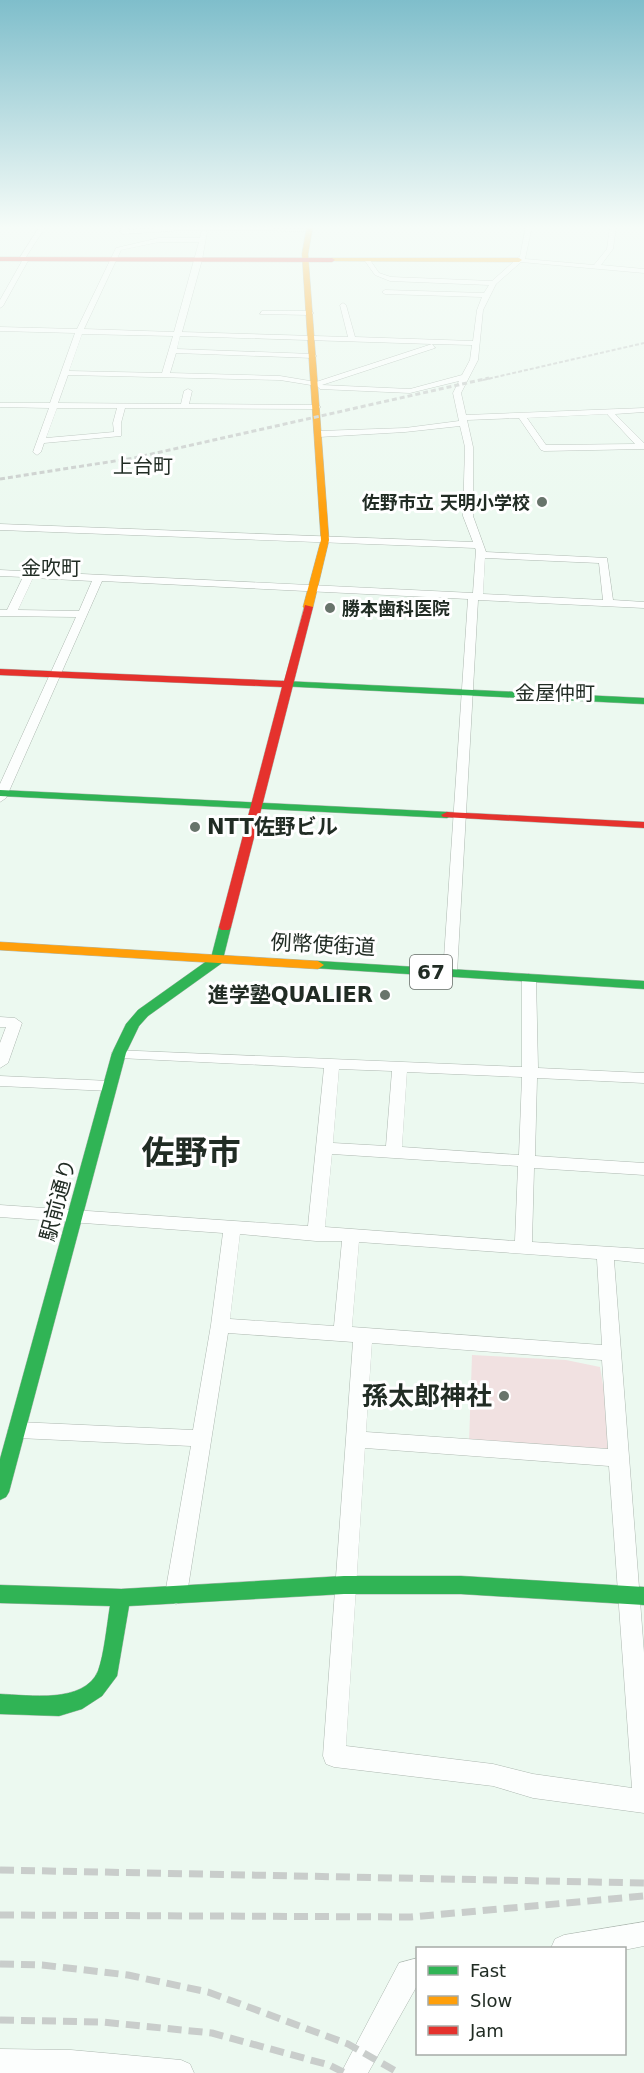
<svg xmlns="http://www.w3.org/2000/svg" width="644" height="2073" font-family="'DejaVu Sans','Noto Sans JP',sans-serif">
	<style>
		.green { fill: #f1e1e1 }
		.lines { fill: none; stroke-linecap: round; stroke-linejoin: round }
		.street-casing { stroke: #adb8b0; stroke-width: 1 }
		.fast-casing { stroke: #adb8b0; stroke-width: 1 }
		.slow-casing { stroke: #adb8b0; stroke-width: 1 }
		.jam-casing { stroke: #adb8b0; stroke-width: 1 }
		.street { fill: #fcfefd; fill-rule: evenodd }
		.fast { fill: #30b455; fill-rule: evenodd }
		.slow { fill: #ff9f0a; fill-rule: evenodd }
		.jam { fill: #e5322d; fill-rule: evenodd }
		.rail-far2 { stroke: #c9cdcb; stroke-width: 2; stroke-dasharray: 4 2; stroke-linecap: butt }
		.rail-far1 { stroke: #c9cdcb; stroke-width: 3; stroke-dasharray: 5 3; stroke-linecap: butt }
		.rail { stroke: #c9cdcb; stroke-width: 7; stroke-dasharray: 14 7; stroke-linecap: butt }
		.poi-dot { fill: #68746b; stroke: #fff; stroke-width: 2 }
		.labels { text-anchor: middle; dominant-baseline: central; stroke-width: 6; stroke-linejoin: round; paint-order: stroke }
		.far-poi-label { font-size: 18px; font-weight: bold; fill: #212c24; stroke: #fff; text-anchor: end }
		.far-quarter-label { font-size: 20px; fill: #212c24; stroke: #fff }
		.shield { fill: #fff; stroke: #646b66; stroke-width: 1.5 }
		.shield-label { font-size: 20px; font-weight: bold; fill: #212c24 }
		.poi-label { font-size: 21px; font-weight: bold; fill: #212c24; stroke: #fff; text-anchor: start }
		.street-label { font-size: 21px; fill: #212c24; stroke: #fff }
		.near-poi-label { font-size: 26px; font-weight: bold; fill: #212c24; stroke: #fff; text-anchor: end }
		.town-label { font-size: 33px; font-weight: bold; fill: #212c24; stroke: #fff }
	</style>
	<rect width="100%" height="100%" fill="#ecf9f0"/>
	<path class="green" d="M 472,1355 L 566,1360 L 600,1367 L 615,1455 L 469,1443 Z"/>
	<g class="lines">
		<defs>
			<g id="street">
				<path d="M 40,226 L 46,226 L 26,257 L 29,259 L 3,306 L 0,308 L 0,300 L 22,261 L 19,259 Z"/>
				<path d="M 123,226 L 129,226 L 127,230 L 185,226 L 312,229 L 309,231 L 185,230 L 123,234 L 120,232 Z"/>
				<path d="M 526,226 L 532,226 L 525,259 L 594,265 L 607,249 L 610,226 L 616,226 L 613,249 L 601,265 L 644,269 L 644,273 L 521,262 L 496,284 L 483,310 L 478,360 L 461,393 L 466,415 L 644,408 L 644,412 L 615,414 L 644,443 L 644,449 L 544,451 L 541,450 L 519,418 L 467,420 L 473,447 L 473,516 L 486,552 L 607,558 L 613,600 L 644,602 L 644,608 L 478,600 L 457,973 L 455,976 L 445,976 L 443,973 L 468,599 L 102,581 L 6,798 L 0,802 L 0,784 L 76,617 L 0,616 L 0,610 L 7,610 L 23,577 L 0,576 L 0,570 L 473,593 L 476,550 L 475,548 L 0,530 L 0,524 L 473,542 L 463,516 L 465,447 L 460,426 L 405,432 L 319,437 L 315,434 L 319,431 L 405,428 L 459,421 L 453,393 L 459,381 L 410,393 L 320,389 L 317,386 L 280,380 L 68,375 L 58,403 L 181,404 L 184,391 L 188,389 L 192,391 L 189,404 L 317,405 L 321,407 L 317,409 L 125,408 L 121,423 L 121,436 L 44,443 L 41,452 L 37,455 L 33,452 L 49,408 L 0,407 L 0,403 L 50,403 L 75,333 L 0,331 L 0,327 L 77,329 L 116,248 L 159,238 L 200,238 L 201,232 L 204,230 L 207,232 L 202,260 L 182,332 L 348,337 L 340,305 L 343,303 L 346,305 L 355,337 L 473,341 L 477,310 L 482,297 L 385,294 L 382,292 L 385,290 L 484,293 L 489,285 L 390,281 L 375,275 L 365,261 L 370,260 L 379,273 L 391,277 L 492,281 L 520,256 ZM 159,242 L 199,242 L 174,332 L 84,329 L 121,250 ZM 82,334 L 173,336 L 162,373 L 69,371 ZM 180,336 L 432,344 L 316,382 L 280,376 L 170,373 L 176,353 L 313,358 L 317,356 L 313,354 L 177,349 ZM 432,344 L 472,345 L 470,360 L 462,375 L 410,389 L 322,385 L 435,348 ZM 57,408 L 117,408 L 113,423 L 114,432 L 46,438 ZM 607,414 L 635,444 L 546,445 L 527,418 ZM 485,558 L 599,563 L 603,600 L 483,594 ZM 33,578 L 92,581 L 79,611 L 18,610 Z"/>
				<path d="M 262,311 L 310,311 L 314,313 L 310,315 L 260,314 Z"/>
				<path d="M 529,974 L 536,978 L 538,1068 L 644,1073 L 644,1083 L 537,1078 L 535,1156 L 644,1163 L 644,1175 L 534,1168 L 532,1242 L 644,1249 L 644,1263 L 614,1260 L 644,1653 L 644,1813 L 533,1798 L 493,1786 L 334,1767 L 326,1764 L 323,1756 L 353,1342 L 228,1333 L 187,1594 L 183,1601 L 176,1604 L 169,1601 L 165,1594 L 191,1446 L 18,1438 L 11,1436 L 8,1430 L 11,1424 L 18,1422 L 193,1430 L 211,1325 L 223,1233 L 0,1217 L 0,1205 L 308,1226 L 324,1068 L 119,1058 L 114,1056 L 111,1053 L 114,1050 L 522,1067 L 522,978 ZM 339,1069 L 392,1071 L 386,1146 L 333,1143 ZM 407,1072 L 522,1077 L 519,1155 L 402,1147 ZM 332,1154 L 518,1166 L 515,1241 L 325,1227 ZM 240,1234 L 316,1241 L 342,1241 L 334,1326 L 230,1319 ZM 359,1242 L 597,1259 L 602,1345 L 352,1327 ZM 372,1343 L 602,1360 L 608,1449 L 366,1432 ZM 365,1448 L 609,1466 L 632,1788 L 533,1774 L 493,1764 L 346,1746 Z"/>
				<path d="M 0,1017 L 15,1018 L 22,1023 L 8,1063 L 0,1068 L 0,1043 L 6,1027 L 0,1027 Z"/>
				<path d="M 0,1076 L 110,1081 L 118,1086 L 110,1091 L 0,1086 Z"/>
				<path d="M 644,1922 L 644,1946 L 624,1950 L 551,1948 L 555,1939 L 564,1935 Z"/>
				<path d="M 418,1958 L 418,1984 L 368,2073 L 341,2073 L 399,1963 Z"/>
				<path d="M 0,2049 L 71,2050 L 181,2060 L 190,2064 L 194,2073 L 0,2073 Z"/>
			</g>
			<g id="fast">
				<path d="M 283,681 L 644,698 L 644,704 L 279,686 L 278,684 Z"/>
				<path d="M 0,790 L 447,812 L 453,815 L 447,818 L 0,796 Z"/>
				<path d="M 225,923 L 231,927 L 222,963 L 148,1016 L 139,1026 L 126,1053 L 9,1492 L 6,1497 L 0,1500 L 0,1459 L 112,1053 L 126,1024 L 138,1010 L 211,958 L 219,927 Z"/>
				<path d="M 318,961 L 644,981 L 644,989 L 313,968 L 312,965 L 313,962 Z"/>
				<path d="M 344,1576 L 461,1576 L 644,1587 L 644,1605 L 461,1594 L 344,1594 L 129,1606 L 117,1676 L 102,1696 L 82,1709 L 59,1716 L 0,1714 L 0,1694 C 28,1695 84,1704 98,1671 C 104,1655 107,1624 110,1606 L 0,1603 L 0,1585 L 121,1589 Z"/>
			</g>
			<g id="slow">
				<path d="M 307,226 L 313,226 L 308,254 L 329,540 L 313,607 L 308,610 L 303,607 L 321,540 L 302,254 Z"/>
				<path d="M 332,258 L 519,258 L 522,260 L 519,262 L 330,261 Z"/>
				<path d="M 0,942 L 318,961 L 324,965 L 318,969 L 0,950 Z"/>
			</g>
			<g id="jam">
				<path d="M 0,257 L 332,258 L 335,260 L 332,262 L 0,261 Z"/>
				<path d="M 305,605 L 313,607 L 231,927 L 229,930 L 221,930 L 219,927 L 282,687 L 0,675 L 0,669 L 284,681 Z"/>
				<path d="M 447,812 L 644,822 L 644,828 L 443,817 L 441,815 Z"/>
			</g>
		</defs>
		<use href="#street" class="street-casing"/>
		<use href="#fast" class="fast-casing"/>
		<use href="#slow" class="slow-casing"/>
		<use href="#jam" class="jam-casing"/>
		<use href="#street" class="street"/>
		<use href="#fast" class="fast"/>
		<use href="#slow" class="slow"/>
		<use href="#jam" class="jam"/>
		<path class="rail-far2" d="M 483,380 L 644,343"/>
		<path class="rail-far1" d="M 0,479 L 134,458 L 489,378"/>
		<g class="rail">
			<path d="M 0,1870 L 644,1883"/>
			<path d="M 0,1915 L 411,1917 L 644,1896"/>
			<path d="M 0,1964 L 42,1965 L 128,1975 L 208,1992 L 348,2044 L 399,2073"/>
			<path d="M 0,2020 L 102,2022 L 212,2033 L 329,2065 L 345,2073"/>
		</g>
	</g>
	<linearGradient id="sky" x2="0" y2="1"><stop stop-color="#7fbecb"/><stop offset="0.44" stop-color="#f6fcf8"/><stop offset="1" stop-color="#f6fcf8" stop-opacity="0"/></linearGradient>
	<rect width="644" height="516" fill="url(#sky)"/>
	<g class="poi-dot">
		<circle cx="542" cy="502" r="6"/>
		<circle cx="330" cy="608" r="6"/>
		<circle cx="195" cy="827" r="6"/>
		<circle cx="385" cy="995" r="6"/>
		<circle cx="504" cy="1396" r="6"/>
	</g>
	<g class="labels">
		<g class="far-poi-label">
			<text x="530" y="502">佐野市立 天明小学校</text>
			<text x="342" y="608" text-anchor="start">勝本歯科医院</text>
		</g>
		<g class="far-quarter-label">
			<text x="143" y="466">上台町</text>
			<text x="51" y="568">金吹町</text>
			<text x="555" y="693">金屋仲町</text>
		</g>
		<rect class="shield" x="410" y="955" width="42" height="34" rx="4.5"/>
		<g class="shield-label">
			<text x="431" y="972">67</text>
		</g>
		<g class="poi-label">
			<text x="207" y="827">NTT佐野ビル</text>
			<text x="373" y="995" text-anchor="end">進学塾QUALIER</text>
		</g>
		<g class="street-label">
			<text transform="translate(323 945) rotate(3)">例幣使街道</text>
			<text transform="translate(58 1200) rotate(-75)">駅前通り</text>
		</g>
		<g class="near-poi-label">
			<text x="492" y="1396">孫太郎神社</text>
		</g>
		<g class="town-label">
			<text x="191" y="1152">佐野市</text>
		</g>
	</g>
	<rect x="416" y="1947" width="210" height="108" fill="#ffffff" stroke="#a6aba7" stroke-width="1.5"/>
	<rect x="428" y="1966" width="30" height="9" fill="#30b455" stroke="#a6aba7" stroke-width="1.5"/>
	<text x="470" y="1977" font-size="18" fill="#212c24">Fast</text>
	<rect x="428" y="1996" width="30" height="9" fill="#ff9f0a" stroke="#a6aba7" stroke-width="1.5"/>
	<text x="470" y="2007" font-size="18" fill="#212c24">Slow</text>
	<rect x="428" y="2026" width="30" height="9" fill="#e5322d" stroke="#a6aba7" stroke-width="1.5"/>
	<text x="470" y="2037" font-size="18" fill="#212c24">Jam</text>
</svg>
